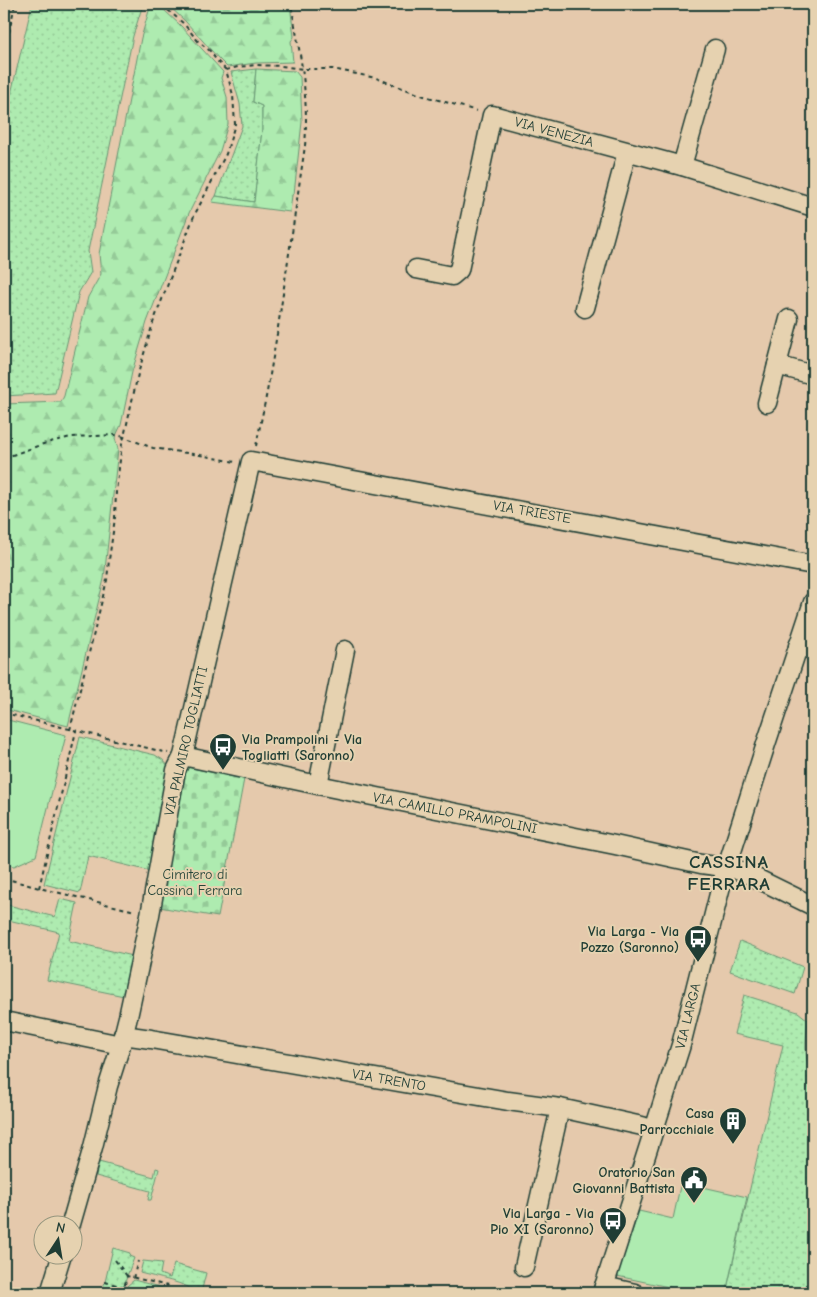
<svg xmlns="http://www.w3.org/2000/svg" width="817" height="1297" font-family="'Comic Neue',sans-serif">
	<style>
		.grass { fill: url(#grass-dots); stroke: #669472 }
		.forest { fill: url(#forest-firs); stroke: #669472 }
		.cemetery { fill: url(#cemetery-stones); stroke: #669472 }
		.pitch { fill: #aeebb0; stroke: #669472 }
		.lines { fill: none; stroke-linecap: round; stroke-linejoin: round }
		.minor-casing { stroke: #1f3d34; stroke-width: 21 }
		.path { stroke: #1f3d34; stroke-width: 2; stroke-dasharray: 4 4; stroke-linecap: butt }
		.minor { stroke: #e6d2b0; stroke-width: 18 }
		.labels { text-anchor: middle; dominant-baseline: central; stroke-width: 4; stroke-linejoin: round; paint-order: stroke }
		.street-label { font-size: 14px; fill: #1f3d34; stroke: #e6d2b0 }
		.poi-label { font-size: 14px; font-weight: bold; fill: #1f3d34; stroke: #e6d2b0; text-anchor: end }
		.park-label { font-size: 14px; fill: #26463a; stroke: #e6d2b0 }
		.district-label { font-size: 19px; font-weight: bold; letter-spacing: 1px; fill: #1f3d34; stroke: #e6d2b0 }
	</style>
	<defs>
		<pattern id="grass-dots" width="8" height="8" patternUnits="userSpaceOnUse" patternTransform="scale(1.25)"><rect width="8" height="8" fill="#aeebb0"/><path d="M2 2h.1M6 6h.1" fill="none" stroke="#95ca98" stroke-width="1.8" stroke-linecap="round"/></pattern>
		<pattern id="forest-firs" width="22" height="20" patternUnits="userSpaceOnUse" patternTransform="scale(1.25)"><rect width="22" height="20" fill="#aeebb0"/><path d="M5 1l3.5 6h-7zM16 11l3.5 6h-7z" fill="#95ca98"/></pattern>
		<pattern id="cemetery-stones" width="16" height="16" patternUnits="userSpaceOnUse" patternTransform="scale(1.25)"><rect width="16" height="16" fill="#aeebb0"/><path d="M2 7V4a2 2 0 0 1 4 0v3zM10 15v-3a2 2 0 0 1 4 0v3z" fill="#95ca98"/></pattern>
	</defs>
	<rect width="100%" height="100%" fill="#e5c9ac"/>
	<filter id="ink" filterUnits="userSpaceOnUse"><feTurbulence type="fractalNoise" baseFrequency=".02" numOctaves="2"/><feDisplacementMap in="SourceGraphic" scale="10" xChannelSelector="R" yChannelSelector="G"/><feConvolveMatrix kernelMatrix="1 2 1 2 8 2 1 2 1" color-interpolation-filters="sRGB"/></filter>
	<g filter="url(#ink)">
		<g class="grass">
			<path d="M 32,4 L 143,4 L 133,36 L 88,251 L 91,272 L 79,292 L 55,393 L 4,396 L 4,124 Z"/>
			<path d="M 256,69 L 253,102 L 262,106 L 262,130 L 254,202 L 216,196 L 242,126 L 240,104 L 231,72 Z"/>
			<path d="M 80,737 L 155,755 L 163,760 L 169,767 L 150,871 L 88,856 L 80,893 L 44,884 Z"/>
			<path d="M 60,899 L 77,903 L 69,941 L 133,956 L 124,996 L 47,980 L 59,932 L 4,919 L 4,904 L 55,917 Z"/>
			<path d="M 740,941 L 803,967 L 795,994 L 730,971 Z"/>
			<path d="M 744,995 L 798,1012 L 808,1020 C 806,1040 803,1058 813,1077 L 813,1293 L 726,1293 L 783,1045 L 734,1034 Z"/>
			<path d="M 99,1162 L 154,1177 L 156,1168 L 159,1169 L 151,1200 L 148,1200 L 150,1191 L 96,1176 Z"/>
			<path d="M 113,1248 L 130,1253 L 129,1256 L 134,1258 L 127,1276 L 123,1290 L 121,1290 L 119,1293 L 101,1293 L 105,1282 Z"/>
			<path d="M 143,1261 L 162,1263 L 160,1274 L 170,1278 L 174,1264 L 206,1273 L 201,1293 L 197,1293 C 188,1283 154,1277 140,1273 Z"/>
			<path d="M 134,1280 L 166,1289 L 160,1293 L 125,1293 L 127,1286 Z"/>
		</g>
		<g class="forest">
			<path d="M 151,4 L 156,4 L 163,9 L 181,26 L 223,72 L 221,78 L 227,97 L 228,124 L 220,151 L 189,213 L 147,322 L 132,372 L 121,425 L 115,438 L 118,449 L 104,579 L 68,726 L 4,709 L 4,404 L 61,402 L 64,396 L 88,297 L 101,274 L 99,254 L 141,38 Z"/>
			<path d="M 167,4 L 290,4 L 294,37 L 291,41 L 293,62 L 256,63 L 227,67 L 219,59 L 186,22 Z"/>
			<path d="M 256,69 L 295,71 L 300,77 L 302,122 L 294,194 L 292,195 L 290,212 L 212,202 L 216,196 L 254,202 L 262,130 L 262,106 L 253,102 Z"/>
		</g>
		<path class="cemetery" d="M 187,767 L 244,779 L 218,917 L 159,907 Z"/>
		<g class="pitch">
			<path d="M 4,719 L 66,735 L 36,856 L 14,866 L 4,864 Z"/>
			<path d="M 681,1182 L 747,1197 L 726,1293 L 697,1293 L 617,1276 L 639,1211 L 673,1219 Z"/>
		</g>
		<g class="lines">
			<defs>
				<g id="minor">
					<path d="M 682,166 L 715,49"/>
					<path d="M 416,269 L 452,276 L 459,270 L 492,115 L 682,166 L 813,207"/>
					<path d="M 585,308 L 627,152"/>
					<path d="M 777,365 L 813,375"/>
					<path d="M 767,403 L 789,319"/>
					<path d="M 798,646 L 813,650"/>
					<path d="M 183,756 L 318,785 L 615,845 L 701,864 L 732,868 L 750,875 L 813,906"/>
					<path d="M 318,785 L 345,650"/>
					<path d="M 4,1021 L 121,1045"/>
					<path d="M 123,1035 L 151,1039 L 508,1101 L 560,1108 L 642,1126 L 654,1130"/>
					<path d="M 71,1224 L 93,1147 L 108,1086 L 121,1045 L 128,1017 L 150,915 L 176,770 L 183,756 L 251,461 L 813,565"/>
					<path d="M 524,1267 L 560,1108"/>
					<path d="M 604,1286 L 635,1293"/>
					<path d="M 50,1293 L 62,1254"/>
					<path d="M 602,1293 L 681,1045 L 721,886 L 766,744 L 813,602"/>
				</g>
			</defs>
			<use href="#minor" class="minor-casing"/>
			<g class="path">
				<path d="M 4,56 L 15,4"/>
				<path d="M 226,70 L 238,67 L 256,65 L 281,66 L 303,69 L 333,69 L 376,78 L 421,95 L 477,111"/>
				<path d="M 256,446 L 267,392 L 277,334 L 305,146 C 309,96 300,53 291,4"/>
				<path d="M 4,458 L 46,443 L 71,437 L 117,435 L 124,437 L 138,374 L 153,323 L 194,216 L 226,154 L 235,124 L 233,95 L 226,70 L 217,61 L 210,51 L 198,41 L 184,24 L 161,4"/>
				<path d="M 4,713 L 168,753"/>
				<path d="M 70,730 L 107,580 L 109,560 L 115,518 L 116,492 L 122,444 L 124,437 L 153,448 L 200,455 L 235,462"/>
				<path d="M 4,878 L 39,888 L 135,911"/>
				<path d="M 39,888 L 76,731"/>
				<path d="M 115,1260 L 127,1276"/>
				<path d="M 133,1278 L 138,1261"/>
				<path d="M 105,1282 L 124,1287"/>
				<path d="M 123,1293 L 127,1276 L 168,1286 L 171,1291"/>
				<path d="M 165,1293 C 173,1290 180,1290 188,1293"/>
				<path d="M 211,1293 L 217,1290"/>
			</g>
			<use href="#minor" class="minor"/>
		</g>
	</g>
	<defs>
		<symbol id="bus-pin" viewBox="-11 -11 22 30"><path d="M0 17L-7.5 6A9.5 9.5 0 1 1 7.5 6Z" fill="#1f3d34" stroke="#e6d2b0"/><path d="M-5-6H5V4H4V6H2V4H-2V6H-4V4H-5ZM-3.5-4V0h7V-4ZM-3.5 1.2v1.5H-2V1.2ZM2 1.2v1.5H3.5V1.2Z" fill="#fff"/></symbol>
		<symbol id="building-pin" viewBox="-11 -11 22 30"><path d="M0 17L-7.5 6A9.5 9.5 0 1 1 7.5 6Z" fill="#1f3d34" stroke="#e6d2b0"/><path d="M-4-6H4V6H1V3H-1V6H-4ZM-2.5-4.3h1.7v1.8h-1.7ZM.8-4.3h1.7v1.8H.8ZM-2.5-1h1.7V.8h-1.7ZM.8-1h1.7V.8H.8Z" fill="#fff"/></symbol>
		<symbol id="civic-pin" viewBox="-11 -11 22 30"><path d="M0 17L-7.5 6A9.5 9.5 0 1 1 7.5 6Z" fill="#1f3d34" stroke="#e6d2b0"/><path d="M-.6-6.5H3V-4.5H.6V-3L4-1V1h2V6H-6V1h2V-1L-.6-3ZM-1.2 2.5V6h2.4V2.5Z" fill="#fff"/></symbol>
	</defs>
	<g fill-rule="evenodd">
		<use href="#bus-pin" x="207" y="731" width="32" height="43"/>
		<use href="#bus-pin" x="682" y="923" width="32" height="43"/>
		<use href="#building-pin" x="717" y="1105" width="32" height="43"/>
		<use href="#civic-pin" x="678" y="1164" width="32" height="43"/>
		<use href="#bus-pin" x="597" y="1205" width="32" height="43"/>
	</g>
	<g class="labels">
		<g class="street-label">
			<text transform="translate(554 132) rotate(15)">VIA VENEZIA</text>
			<text transform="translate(532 512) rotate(10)">VIA TRIESTE</text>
			<text transform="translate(186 741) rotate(-77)">VIA PALMIRO TOGLIATTI</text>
			<text transform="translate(455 813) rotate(11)">VIA CAMILLO PRAMPOLINI</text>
			<text transform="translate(688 1016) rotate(-76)">VIA LARGA</text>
			<text transform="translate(389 1080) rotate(10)">VIA TRENTO</text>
		</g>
		<g class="poi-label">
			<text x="242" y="739" text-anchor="start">Via Prampolini - Via<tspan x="242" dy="16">Togliatti (Saronno)</tspan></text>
			<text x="679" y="931">Via Larga - Via<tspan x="679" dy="16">Pozzo (Saronno)</tspan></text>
			<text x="714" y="1113">Casa<tspan x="714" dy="16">Parrocchiale</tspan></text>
			<text x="675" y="1172">Oratorio San<tspan x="675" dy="16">Giovanni Battista</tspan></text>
			<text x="594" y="1213">Via Larga - Via<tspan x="594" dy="16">Pio XI (Saronno)</tspan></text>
		</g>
		<g class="park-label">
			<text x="195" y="874">Cimitero di<tspan x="195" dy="16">Cassina Ferrara</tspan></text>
		</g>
		<g class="district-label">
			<text x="729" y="862">CASSINA<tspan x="729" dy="22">FERRARA</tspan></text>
		</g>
	</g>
	<rect width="817" height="1297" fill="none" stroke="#e6d2b0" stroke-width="20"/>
	<rect x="10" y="10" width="797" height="1277" fill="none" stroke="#1f3d34" stroke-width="2" filter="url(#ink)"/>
	<g transform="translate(58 1240) rotate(12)"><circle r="24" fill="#e6d2b0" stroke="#96967e"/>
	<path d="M0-4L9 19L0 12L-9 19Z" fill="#1f3d34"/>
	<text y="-8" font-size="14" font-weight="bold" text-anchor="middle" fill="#1f3d34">N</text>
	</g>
</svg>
